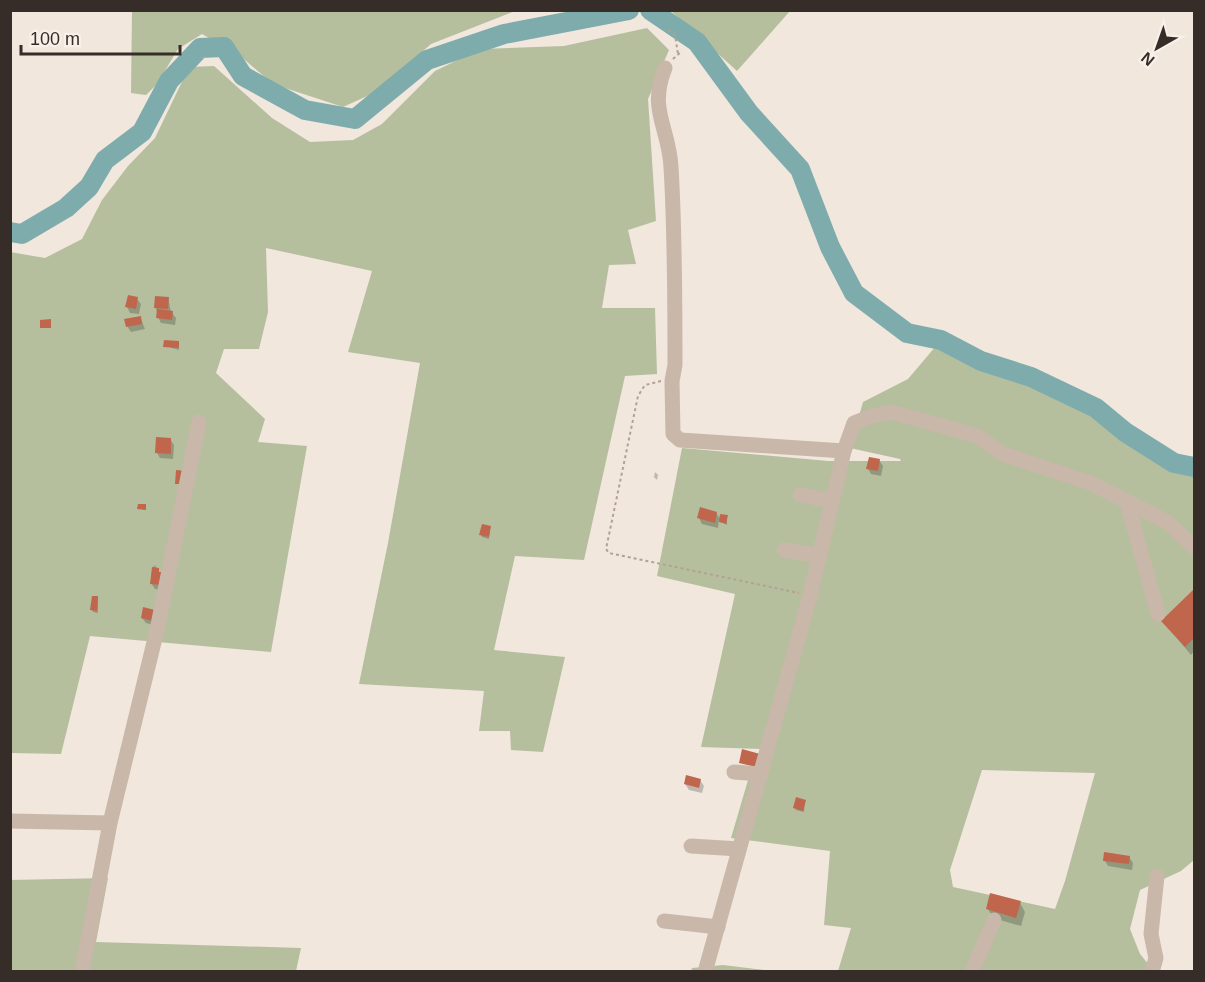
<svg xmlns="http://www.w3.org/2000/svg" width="1205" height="982" font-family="Helvetica,sans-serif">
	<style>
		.green { fill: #b5bf9e; fill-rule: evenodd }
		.shadow { fill: #0003 }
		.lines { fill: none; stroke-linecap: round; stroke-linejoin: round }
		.river { stroke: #7eacad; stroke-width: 20 }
		.building { fill: #c0664d }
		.path { stroke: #b4a194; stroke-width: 2; stroke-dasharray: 3 3; stroke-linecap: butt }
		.minor { stroke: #c9b7aa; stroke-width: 15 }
	</style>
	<rect width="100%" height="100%" fill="#f1e7dd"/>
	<g class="green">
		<path d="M 132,11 L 132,10 L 515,11 L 431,44 L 376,92 L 343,107 L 273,84 L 239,55 L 202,34 L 178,49 L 157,84 L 146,95 L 131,93 Z"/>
		<path d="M 671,11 L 790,11 L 737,71 Z"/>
		<path d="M 647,28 L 669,50 L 648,99 L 656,221 L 628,230 L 636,264 L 609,265 L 602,308 L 655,308 L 657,374 L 625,376 L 584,560 L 515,556 L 494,650 L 565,657 L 543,752 L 511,750 L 510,731 L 479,731 L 484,691 L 359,684 L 388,543 L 420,363 L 348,352 L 372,271 L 266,248 L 268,312 L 259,349 L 224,349 L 216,373 L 265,419 L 258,442 L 307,446 L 271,652 L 90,636 L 61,754 L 11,753 L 10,252 L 45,258 L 82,239 L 102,200 L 128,166 L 155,138 L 189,67 L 214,66 L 272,118 L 310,142 L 353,140 L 382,124 L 435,71 L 480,49 L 564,46 Z"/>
		<path d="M 941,340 C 991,366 1044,381 1093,406 C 1129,425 1153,460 1194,467 L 1194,860 L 1181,871 L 1140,890 L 1130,929 L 1140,954 L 1154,971 L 838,971 L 851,928 L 824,925 L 830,851 L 731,838 L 751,770 L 761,749 L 701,747 L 735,594 L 657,576 L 682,448 L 828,461 L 901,461 L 900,459 L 850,448 L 863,402 L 908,379 ZM 982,770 L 1095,773 L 1065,881 L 1055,909 L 953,887 L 950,870 Z"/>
		<path d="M 108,878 L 96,942 L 301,948 L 296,971 L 11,971 L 10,880 Z"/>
		<path d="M 723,965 L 773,971 L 691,972 L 692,968 Z"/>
	</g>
	<g class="shadow">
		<path d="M 168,298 L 171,312 L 176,318 L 175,325 L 161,323 L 158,317 L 156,308 Z"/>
		<path d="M 137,299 L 141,304 L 139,314 L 130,313 L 127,307 Z"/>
		<path d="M 140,317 L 145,329 L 131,332 L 127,326 Z"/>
		<path d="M 178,343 L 179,350 L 165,346 Z"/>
		<path d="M 170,439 L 174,445 L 173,459 L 160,458 L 157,453 Z"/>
		<path d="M 879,460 L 883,466 L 881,476 L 871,474 L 868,469 Z"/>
		<path d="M 655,472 L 658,475 L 657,480 L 654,477 Z"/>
		<path d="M 716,513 L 721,520 L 727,516 L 727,525 L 719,520 L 718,528 L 702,524 L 699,518 Z"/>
		<path d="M 490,527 L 489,539 L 482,537 L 481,534 Z"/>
		<path d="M 154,565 L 157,568 L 164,590 L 155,589 L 151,583 Z"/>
		<path d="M 1194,591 L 1194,651 L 1191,655 L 1163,621 Z"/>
		<path d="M 98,598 L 98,613 L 93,612 L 92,610 Z"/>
		<path d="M 144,609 L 160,627 L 146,623 L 142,618 Z"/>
		<path d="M 700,780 L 704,786 L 702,793 L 689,790 L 685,784 Z"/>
		<path d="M 805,801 L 804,812 L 796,810 L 795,808 Z"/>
		<path d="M 1129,857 L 1133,863 L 1132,870 L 1108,866 L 1105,861 Z"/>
		<path d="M 1020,903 L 1025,912 L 1021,926 L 993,918 L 988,909 Z"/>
	</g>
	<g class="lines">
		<g class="river">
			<path d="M 650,10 L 697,42 L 749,113 L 800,169 L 830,247 L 854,293 L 907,333 L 941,340 L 981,361 L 1031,377 L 1096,408 L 1125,432 L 1174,463 L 1194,467"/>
			<path d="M 10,232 L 22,234 L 66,208 L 89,187 L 105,160 L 142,132 L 169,81 L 200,48 L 224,47 L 243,76 L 305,110 L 355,119 L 427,60 L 504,34 L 629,10"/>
		</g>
	</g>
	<g class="building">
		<path d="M 128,295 L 138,297 L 136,309 L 125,307 Z"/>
		<path d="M 155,296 L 169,297 L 168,309 L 154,308 Z"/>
		<path d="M 157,309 L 173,311 L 172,320 L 156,318 Z"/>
		<path d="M 141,316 L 142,324 L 126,327 L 124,319 Z"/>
		<path d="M 51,319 L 51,328 L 40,328 L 40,320 Z"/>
		<path d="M 164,340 L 179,341 L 179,348 L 163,347 Z"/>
		<path d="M 156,437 L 171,438 L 171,454 L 155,453 Z"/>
		<path d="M 869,457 L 880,459 L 878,471 L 866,469 Z"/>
		<path d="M 176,470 L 186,471 L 186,484 L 175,484 Z"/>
		<path d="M 138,504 L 146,504 L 146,510 L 137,509 Z"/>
		<path d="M 700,507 L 717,512 L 715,523 L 697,518 Z"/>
		<path d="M 720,514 L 728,515 L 726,524 L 719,522 Z"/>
		<path d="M 482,524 L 491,526 L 489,537 L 479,535 Z"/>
		<path d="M 152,567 L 159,568 L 159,572 L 163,572 L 162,585 L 150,584 Z"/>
		<path d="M 1194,589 L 1194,638 L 1185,647 L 1161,621 Z"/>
		<path d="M 92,596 L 98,596 L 97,611 L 90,610 Z"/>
		<path d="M 143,607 L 159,611 L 157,622 L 141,618 Z"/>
		<path d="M 742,749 L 760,754 L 756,767 L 739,763 Z"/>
		<path d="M 686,775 L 701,779 L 699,788 L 684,784 Z"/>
		<path d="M 796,797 L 806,800 L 803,811 L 793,808 Z"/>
		<path d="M 1104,852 L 1130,856 L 1129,864 L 1103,861 Z"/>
		<path d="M 990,893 L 1021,901 L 1016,918 L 986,909 Z"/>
	</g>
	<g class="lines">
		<g class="path">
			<path d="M 668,30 L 675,35 L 678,54"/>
			<path d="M 673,59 L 682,51"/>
			<path d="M 661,381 L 645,385 L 638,396 L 606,549 L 609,553 L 799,593"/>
		</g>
		<g class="minor">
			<path d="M 665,68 C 648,110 669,127 671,167 C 675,232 675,299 675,365 L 672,381 L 673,434 L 680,440 L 844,451"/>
			<path d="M 800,495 L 832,501"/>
			<path d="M 1127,502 L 1158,614"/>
			<path d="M 784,550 L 820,556"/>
			<path d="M 734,772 L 761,774"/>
			<path d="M 10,821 L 110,823"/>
			<path d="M 691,846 L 739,849"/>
			<path d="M 664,921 L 718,927"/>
			<path d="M 82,972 L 110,823 L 157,630 L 199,422"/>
			<path d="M 705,972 L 810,596 L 844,451 L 854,423 L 872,416 L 892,412 L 977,436 L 1003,454 L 1091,483 L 1138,507 L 1167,522 L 1194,547"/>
			<path d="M 972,972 L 994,920"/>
			<path d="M 1152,972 L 1156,958 L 1151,934 L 1157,876"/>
		</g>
	</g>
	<rect width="1205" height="982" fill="none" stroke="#362d29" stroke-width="24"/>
	<g transform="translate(1157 48) rotate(220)" stroke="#f9f1e9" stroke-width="4.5" paint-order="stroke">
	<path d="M0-4.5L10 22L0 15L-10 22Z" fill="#362d29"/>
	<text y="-9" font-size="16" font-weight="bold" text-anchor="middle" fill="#362d29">N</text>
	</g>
	<path d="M21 45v9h159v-9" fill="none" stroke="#362d29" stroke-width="3"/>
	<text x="30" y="45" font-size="18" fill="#362d29" stroke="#f9f1e9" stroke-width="4.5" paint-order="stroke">100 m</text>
</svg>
